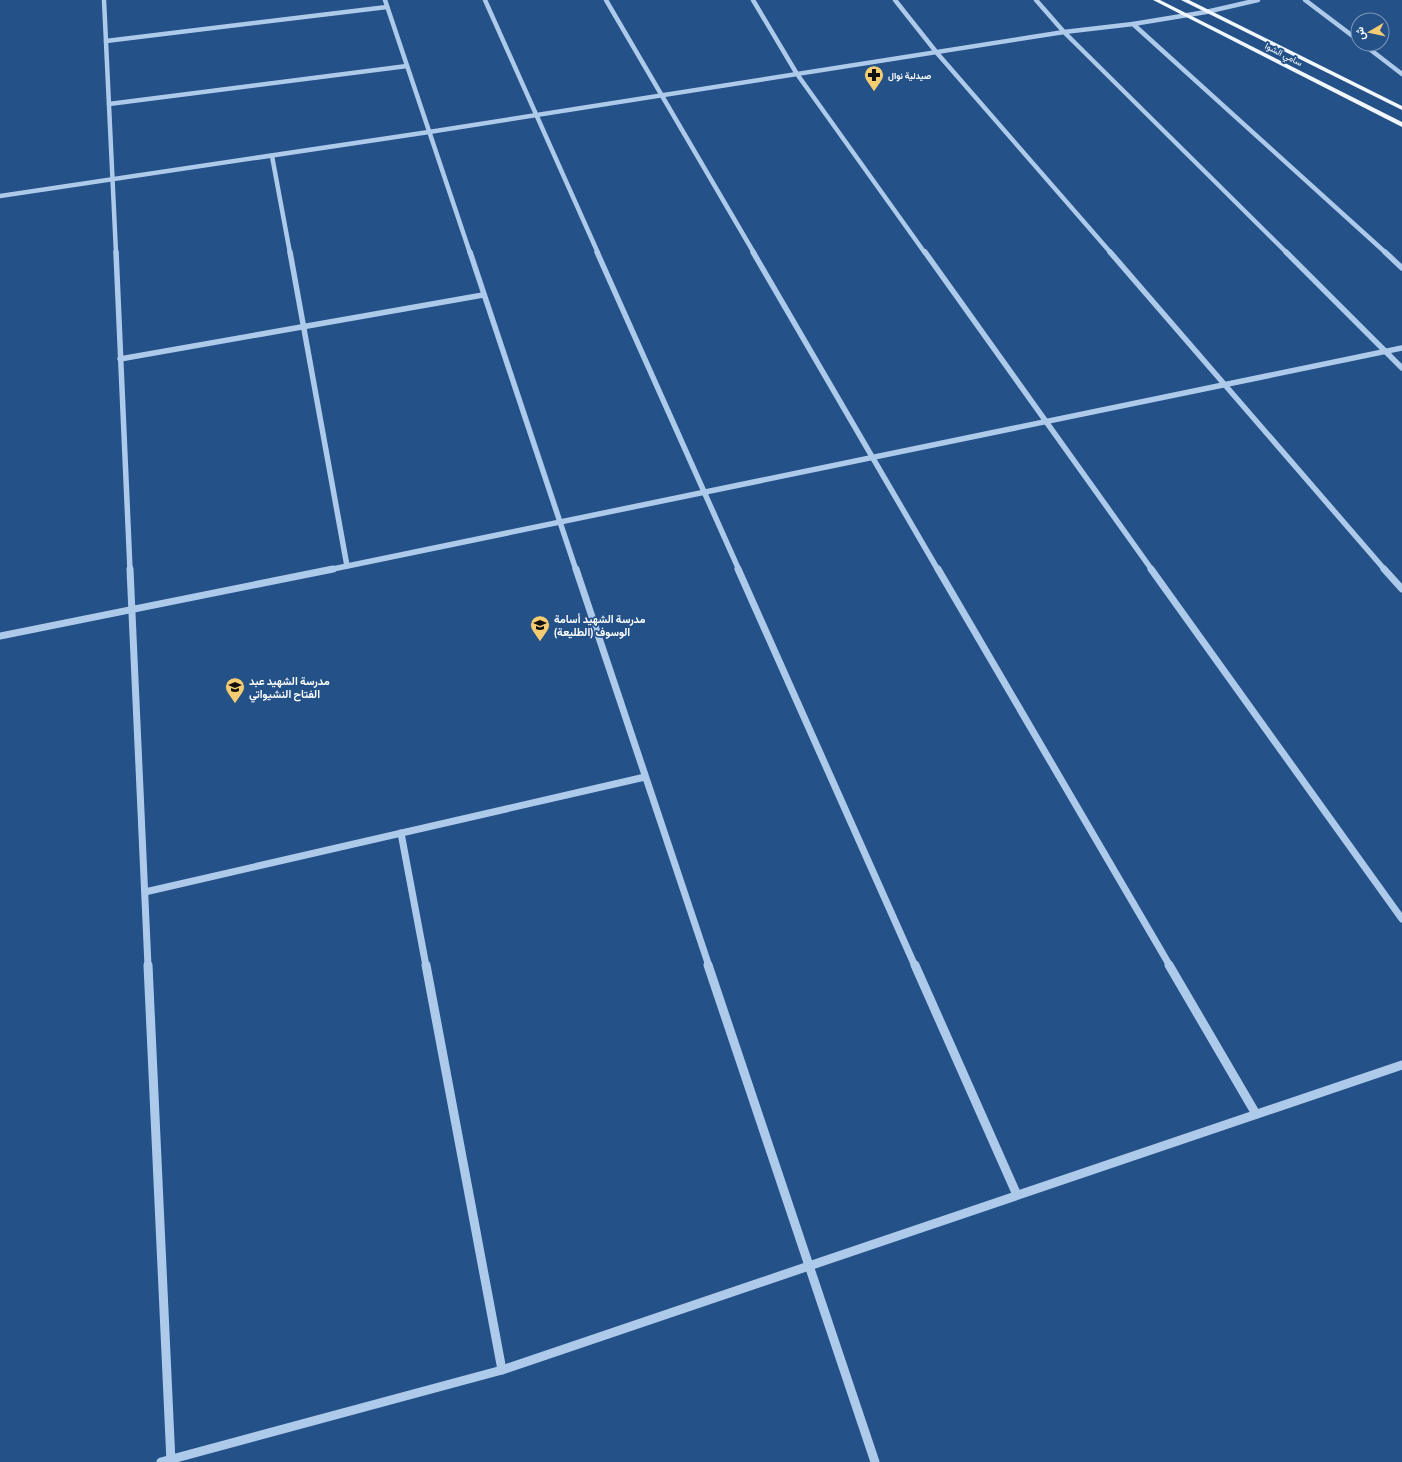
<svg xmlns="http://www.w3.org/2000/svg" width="1402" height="1462" font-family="'PT Sans Narrow',Vazirmatn,sans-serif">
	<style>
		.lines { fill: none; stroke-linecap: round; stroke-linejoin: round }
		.minor-far3 { stroke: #aecaea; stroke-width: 4.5 }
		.minor-far2 { stroke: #aecaea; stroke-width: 5.5 }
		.minor-far1 { stroke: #aecaea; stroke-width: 7 }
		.minor { stroke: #aecaea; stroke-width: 9 }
		.major { fill: #f2f7fe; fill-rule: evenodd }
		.labels { text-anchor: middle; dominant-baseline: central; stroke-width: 3.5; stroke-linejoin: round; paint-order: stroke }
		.far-street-label { font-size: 9px; fill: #fff; stroke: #235188 }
		.far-poi-label { font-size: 9px; font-weight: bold; fill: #fff; stroke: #235188; text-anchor: start }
		.poi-label { font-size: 11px; font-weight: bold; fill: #fff; stroke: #235188; text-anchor: start }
	</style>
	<rect width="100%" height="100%" fill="#235188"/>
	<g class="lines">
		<g class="minor-far3">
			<path d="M 104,0 L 116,253"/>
			<path d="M 385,0 L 470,253"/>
			<path d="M 485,0 L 598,253"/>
			<path d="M 606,0 L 754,253"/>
			<path d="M 753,0 L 797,74 L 925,253"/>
			<path d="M 895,0 L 937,53 L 1111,253"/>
			<path d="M 1036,0 L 1064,32 L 1287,253"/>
			<path d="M 1258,0 L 1206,12 L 1133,24 L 1386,253"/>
			<path d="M 1305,0 L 1358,40"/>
			<path d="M 106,41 L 387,7"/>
			<path d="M 1363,44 L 1402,74"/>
			<path d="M 109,104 L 407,66"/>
			<path d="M 272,156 L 290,253"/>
			<path d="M 0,196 L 429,132 L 1064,32 L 1133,24"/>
		</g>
		<g class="minor-far2">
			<path d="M 116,252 L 130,570"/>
			<path d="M 290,252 L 347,566"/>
			<path d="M 470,252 L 576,570"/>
			<path d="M 597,252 L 739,570"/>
			<path d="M 753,252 L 938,570"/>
			<path d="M 925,252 L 1152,570"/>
			<path d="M 1110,252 L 1385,570"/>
			<path d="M 1286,252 L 1402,368"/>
			<path d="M 1385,252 L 1402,268"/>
			<path d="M 120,359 L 483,295"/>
			<path d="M 328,570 L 1402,348"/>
		</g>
		<g class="minor-far1">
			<path d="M 130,569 L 148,966"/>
			<path d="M 576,569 L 709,966"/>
			<path d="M 738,569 L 915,966"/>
			<path d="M 938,569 L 1170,966"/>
			<path d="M 1151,569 L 1402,919"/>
			<path d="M 1384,569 L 1402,589"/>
			<path d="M 0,636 L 333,569"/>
			<path d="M 401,833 L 426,966"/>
			<path d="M 145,892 L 645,777"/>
		</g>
		<g class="minor">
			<path d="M 148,965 L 171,1462"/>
			<path d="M 426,965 L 502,1370"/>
			<path d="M 708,965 L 875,1462"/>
			<path d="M 915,965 L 1017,1195"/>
			<path d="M 1169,965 L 1256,1114"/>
			<path d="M 161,1462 L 502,1370 L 1402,1065"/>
		</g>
		<g class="major">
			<path d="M 1153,0 L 1160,0 L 1402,122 L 1402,127 Z"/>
			<path d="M 1181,0 L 1189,0 L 1402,106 L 1402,110 Z"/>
		</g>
	</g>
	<defs>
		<symbol id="pharmacy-pin" viewBox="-11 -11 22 30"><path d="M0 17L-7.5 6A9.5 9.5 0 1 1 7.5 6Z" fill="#f5cc71" stroke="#235188"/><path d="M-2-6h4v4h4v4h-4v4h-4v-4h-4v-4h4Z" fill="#111"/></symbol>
		<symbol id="school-pin" viewBox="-11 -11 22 30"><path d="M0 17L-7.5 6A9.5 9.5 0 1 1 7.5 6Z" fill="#f5cc71" stroke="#235188"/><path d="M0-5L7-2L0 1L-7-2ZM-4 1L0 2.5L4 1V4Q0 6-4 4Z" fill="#111"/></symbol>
	</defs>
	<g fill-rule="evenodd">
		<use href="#pharmacy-pin" x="863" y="64" width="22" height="30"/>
		<use href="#school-pin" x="529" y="614" width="22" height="30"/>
		<use href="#school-pin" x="224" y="676" width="22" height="30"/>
	</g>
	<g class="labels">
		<g class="far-street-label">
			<text transform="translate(1284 54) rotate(27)">سامي الشوا</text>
		</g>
		<g class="far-poi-label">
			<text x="888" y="75">صيدلية نوال</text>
		</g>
		<g class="poi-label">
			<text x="554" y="619">مدرسة الشهيد أسامة<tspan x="554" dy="13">الوسوف (الطليعة)</tspan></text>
			<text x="249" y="681">مدرسة الشهيد عبد<tspan x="249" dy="13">الفتاح النشيواتي</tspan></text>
		</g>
	</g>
	<g transform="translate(1370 32) rotate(261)"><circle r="19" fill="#235188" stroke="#7b97b8"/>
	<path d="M0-3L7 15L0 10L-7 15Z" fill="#f5cc71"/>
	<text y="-6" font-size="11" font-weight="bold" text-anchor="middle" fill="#ffffff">ش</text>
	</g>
</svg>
